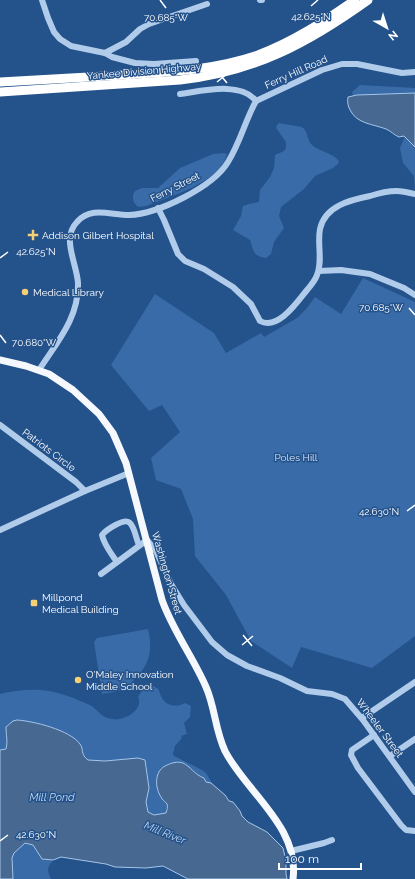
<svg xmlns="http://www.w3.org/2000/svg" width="415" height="879" font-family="Raleway,sans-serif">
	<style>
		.green { fill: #386ba8 }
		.water { fill: #476891; stroke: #a5c6eb }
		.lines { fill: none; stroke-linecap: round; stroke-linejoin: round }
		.minor { stroke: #b1ccea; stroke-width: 6 }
		.major { stroke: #f5f9fe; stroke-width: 7 }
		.highway { stroke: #fff; stroke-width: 9 }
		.ticks { fill: none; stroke: #fff; stroke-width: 1.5 }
		.poi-dot { fill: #f5cf74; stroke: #24528b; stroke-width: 1.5 }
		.labels { text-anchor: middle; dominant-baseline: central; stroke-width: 3; stroke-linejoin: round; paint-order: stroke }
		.street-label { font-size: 10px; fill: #fff; stroke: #24528b }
		.poi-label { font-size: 10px; fill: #fff; stroke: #24528b; text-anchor: start }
		.park-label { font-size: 10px; fill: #d6e6f8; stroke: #24528b }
		.water-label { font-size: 11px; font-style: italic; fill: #bdd6f2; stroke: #24528b }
		.ticks-label { font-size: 10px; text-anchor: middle; fill: #fff; stroke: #24528b; stroke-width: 3; stroke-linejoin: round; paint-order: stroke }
	</style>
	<rect width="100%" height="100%" fill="#24528b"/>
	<g class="green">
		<path d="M 360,85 L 415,88 L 415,190 L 414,176 L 403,163 L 400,148 L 405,136 L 407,136 L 353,97 L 352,92 Z"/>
		<path d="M 279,123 L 302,127 C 308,131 307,139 311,144 C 319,152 332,152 339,161 L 338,164 L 333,168 L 315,176 L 304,189 L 281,207 L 279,216 L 284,228 L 274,242 L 271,254 L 266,258 C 253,256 254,252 250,240 L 233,230 L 241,216 L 243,206 L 249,204 L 259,202 L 260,190 L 270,177 L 274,168 L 275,155 L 284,151 L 286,148 L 286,142 L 276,128 L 277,125 Z"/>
		<path d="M 224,153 L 227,154 C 221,182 169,197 146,206 L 139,207 C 133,205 131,196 135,191 L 142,188 L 158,188 L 180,168 L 213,154 Z"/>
		<path d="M 363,278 L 415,302 L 415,636 L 372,668 L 301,647 L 292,668 L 251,641 L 226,595 L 195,556 L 193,519 L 181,489 L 156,480 L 151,458 L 180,432 L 162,405 L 149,411 L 111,365 L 155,294 L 214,333 L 226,353 L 261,333 L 264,337 L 297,318 L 307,308 L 315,297 L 341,314 Z"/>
		<path d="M 148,629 C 153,650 150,665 133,681 C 130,684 126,688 121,690 C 115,692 108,693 102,694 L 94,642 L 97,638 Z"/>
		<path d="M 146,684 C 151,685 154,686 158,689 C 160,692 160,695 162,698 C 167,707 177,707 185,703 L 191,706 L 190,717 L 184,723 L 187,734 L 181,736 L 182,738 L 175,746 L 173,754 L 174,756 L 202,770 L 206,773 L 212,783 L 206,782 L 204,778 L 198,775 L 184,763 L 157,777 C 156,789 160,796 167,805 L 166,813 C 159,816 154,816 148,812 L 138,758 L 105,761 L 88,760 L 82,753 L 81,746 L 71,736 L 61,731 L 48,726 L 17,720 L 13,721 L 6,734 L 8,743 L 6,749 L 0,750 L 0,694 C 12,691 27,689 40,690 C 54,690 77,699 90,705 C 99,710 100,718 113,719 C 125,721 144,709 138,697 Z"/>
		<path d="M 25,843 L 33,845 L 42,859 L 52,860 L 52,862 C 46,868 48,872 51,879 L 13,879 L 12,859 L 14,853 Z"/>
	</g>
	<g class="water">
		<path d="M 415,93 L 415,147 L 404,136 L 399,137 C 394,135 391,131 386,129 C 373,124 357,124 350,110 C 348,106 347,102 348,97 L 357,95 Z"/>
		<path d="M 17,720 C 33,721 70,730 80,744 C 84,749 80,754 88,760 L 105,761 L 138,758 L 145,760 L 149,788 L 146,802 L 148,812 L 154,815 L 166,813 C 167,810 168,807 167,804 C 165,801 162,800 161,797 C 155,788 154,772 165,766 C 171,763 177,761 183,763 C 190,766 195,775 204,778 L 206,782 L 211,783 L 225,795 L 229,801 L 233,802 L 240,811 L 242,816 L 248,822 L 267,832 L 283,848 L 286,861 L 286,874 L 287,879 L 188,879 L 163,866 L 146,868 L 115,867 L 106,864 L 61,857 L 53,860 L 42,859 L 33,845 L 25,843 L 14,853 L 12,858 L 13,879 L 0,879 L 0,750 L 6,749 C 8,741 6,735 6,727 L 13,721 Z"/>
	</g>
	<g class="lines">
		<g class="minor">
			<path d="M 42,0 L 48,18 L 54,32 L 60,39 L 71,46 L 105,53 L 112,57 L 135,63 L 154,64 L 196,61"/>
			<path d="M 260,0 L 262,0"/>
			<path d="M 105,53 L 126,42 L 140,29 L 149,24 L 207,4"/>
			<path d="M 180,94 C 202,91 241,81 256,101"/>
			<path d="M 256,101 L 322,70 L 342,64 L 357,64 L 402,73 L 415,72"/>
			<path d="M 158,208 L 164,220 L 178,254 L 185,261 L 204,269 L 233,287 L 251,304 L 260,321 C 278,331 298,301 307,290 C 311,285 315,281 317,275 C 323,261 317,244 320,229 C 325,206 350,200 370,196 C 379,193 388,191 397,191 C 403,191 409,193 415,194"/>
			<path d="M 319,271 L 341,270 L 370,274 L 404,288 L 415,295"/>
			<path d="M 39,370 C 57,342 79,318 78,283 C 77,264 61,238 77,222 C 91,206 110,215 129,215 C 158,214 213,187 228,162 C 240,143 245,121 256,101"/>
			<path d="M 0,425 L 76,482 L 85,491"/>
			<path d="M 0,530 L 85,491 L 129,473"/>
			<path d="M 117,562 C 111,553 104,545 102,535 C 106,530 125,517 130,523 C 135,528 136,539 139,545"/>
			<path d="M 101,574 L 147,540 L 156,551 L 171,584 L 184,605 L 212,642 L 227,655 L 247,666 L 280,678 L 307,691 L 332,694 L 345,699 L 363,720 L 415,792"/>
			<path d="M 362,718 L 415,682"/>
			<path d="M 374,735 L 352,750 L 351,755 L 358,768 L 401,825 L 406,830 L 415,831"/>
			<path d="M 390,756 L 415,739"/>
			<path d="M 291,851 L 324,843 L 332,840"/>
		</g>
		<path class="major" d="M 0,360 L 26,366 L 49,374 L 73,390 L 99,414 L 113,433 L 126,463 L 162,600 C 173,631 193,657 206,687 C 215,707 215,730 225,751 C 246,792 300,827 293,879"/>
		<g class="highway">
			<path d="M 0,82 C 41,80 83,77 124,75 C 169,72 214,70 258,55 C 293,42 325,21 355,0"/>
			<path d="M 0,92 L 180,80 C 254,72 308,43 368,0"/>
		</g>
	</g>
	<path class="ticks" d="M 160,0 L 166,8M 311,6 L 318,0M 218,72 L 227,83M 217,82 L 228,73M 0,258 L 8,252M 409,308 L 415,315M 0,335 L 6,343M 407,511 L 415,505M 243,635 L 252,646M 242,645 L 253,636M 0,841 L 8,835"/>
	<g class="poi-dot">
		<path d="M31 229h4v4h4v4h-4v4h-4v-4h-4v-4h4z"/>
		<circle cx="25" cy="292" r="4"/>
		<rect x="30" y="599" width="8" height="8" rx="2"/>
		<circle cx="78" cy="680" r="4"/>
	</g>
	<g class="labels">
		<g class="street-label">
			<text transform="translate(144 71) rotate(-5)">Yankee Division Highway</text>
			<text transform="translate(296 72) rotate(-24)">Ferry Hill Road</text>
			<text transform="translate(175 187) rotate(-27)">Ferry Street</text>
			<text transform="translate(49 450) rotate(37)">Patriots Circle</text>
			<text transform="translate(167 573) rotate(74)">Washington Street</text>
			<text transform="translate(380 728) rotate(53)">Wheeler Street</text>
		</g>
		<g class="poi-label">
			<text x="42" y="235">Addison Gilbert Hospital</text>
			<text x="33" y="292">Medical Library</text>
			<text x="42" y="597">Millpond<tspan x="42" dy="12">Medical Building</tspan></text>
			<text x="86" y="674">O'Maley Innovation<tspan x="86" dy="12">Middle School</tspan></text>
		</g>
		<g class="park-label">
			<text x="296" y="457">Poles Hill</text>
		</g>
		<g class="water-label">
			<text x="52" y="797">Mill Pond</text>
			<text transform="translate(165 833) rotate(22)">Mill River</text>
		</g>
	</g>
	<g class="ticks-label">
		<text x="311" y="20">42.625°N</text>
		<text x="166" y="21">70.685°W</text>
		<text x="36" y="255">42.625°N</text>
		<text x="381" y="311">70.685°W</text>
		<text x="34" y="346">70.680°W</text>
		<text x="379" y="515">42.630°N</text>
		<text x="36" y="838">42.630°N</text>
	</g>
	<g transform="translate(387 28) rotate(141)" stroke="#24528b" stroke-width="3" paint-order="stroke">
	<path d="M0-3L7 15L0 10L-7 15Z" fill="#ffffff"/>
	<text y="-6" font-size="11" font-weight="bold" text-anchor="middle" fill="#ffffff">N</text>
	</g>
	<path d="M279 863v6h82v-6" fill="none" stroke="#ffffff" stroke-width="2"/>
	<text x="285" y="863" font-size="12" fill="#ffffff" stroke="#24528b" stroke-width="3" paint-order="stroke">100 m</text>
</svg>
